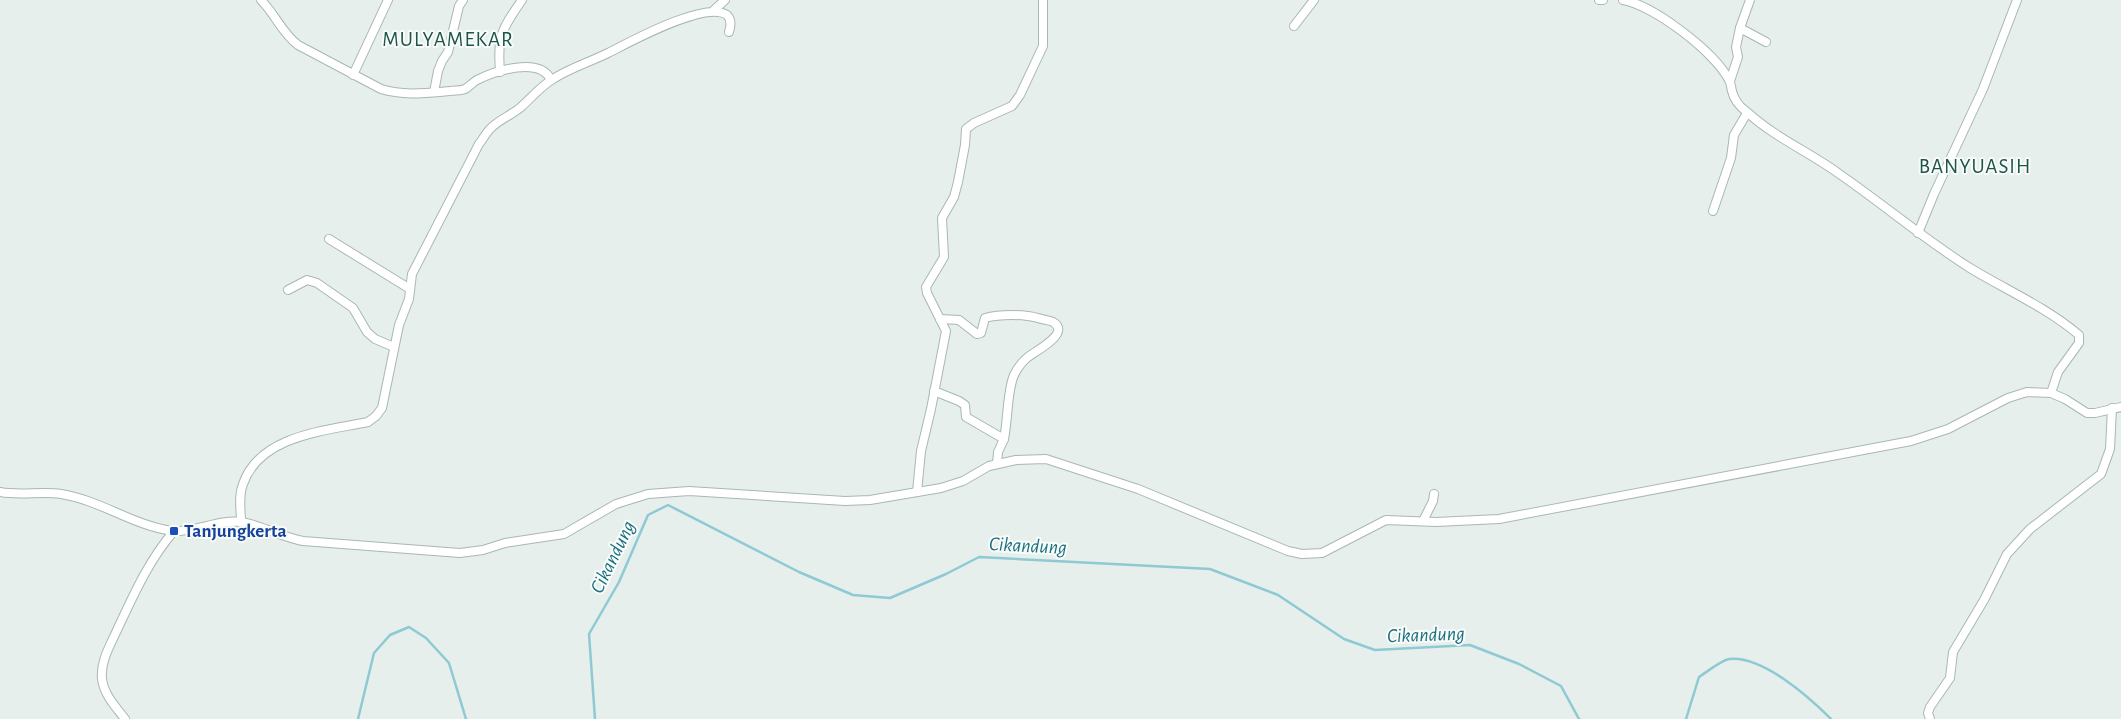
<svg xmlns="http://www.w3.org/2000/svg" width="2121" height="719" font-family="'Alegreya Sans',sans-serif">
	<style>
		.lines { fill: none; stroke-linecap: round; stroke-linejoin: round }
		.stream { stroke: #8ec9d4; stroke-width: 2.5 }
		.minor-casing { stroke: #a8b8b2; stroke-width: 10 }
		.minor { stroke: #fff; stroke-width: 8 }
		.transit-dot { fill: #1a4fb4; stroke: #f7fbf9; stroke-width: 2 }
		.labels { text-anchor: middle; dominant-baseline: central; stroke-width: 4; stroke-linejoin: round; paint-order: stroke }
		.transit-label { font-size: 19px; font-weight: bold; fill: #164399; stroke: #f7fbf9; text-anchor: start }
		.water-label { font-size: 20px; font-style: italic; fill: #1c6f80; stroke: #f7fbf9 }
		.quarter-label { font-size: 21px; letter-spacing: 1px; fill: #1f5548; stroke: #f7fbf9 }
	</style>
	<rect width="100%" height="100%" fill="#e6efeb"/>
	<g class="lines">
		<g class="stream">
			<path d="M 358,719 L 374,653 L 390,635 L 409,627 L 426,638 L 449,663 L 466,719"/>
			<path d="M 595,719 L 589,634 L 619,582 L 648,515 L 668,505 L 799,572 L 853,595 L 890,598 L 946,574 L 979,557 L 1210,569 L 1278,595 L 1344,639 L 1375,650 L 1470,645 L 1519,664 L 1561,686 L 1579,719"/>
			<path d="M 1686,719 L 1699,677 C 1707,672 1720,661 1729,659 C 1762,655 1809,697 1831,719"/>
		</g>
		<defs>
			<g id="minor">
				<path d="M 261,0 C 275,14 282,33 298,45 L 381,89 C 404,96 426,93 450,91 C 454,90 461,91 465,89 C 469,87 473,82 477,80 C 495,71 540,56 551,80"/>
				<path d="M 1599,0 L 1603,0"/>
				<path d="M 1623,0 C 1653,5 1715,52 1729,80 C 1731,83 1731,88 1732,91 C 1734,100 1740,107 1747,112 C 1774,137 1809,152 1838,173 C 1883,204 1924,239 1970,268 C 2006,290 2046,307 2079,335 L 2079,343 L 2058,372 L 2051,393"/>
				<path d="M 714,10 L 725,0"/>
				<path d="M 1294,26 L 1314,0"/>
				<path d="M 1740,28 L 1750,0"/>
				<path d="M 500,72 C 497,35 502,29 522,0"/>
				<path d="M 353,75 L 388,0"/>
				<path d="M 1730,81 L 1738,57 L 1736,47 L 1740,28 L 1766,42"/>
				<path d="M 434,92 L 438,71 L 442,61 L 448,52 L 459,6 L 463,0"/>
				<path d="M 1713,211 L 1731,158 L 1734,135 L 1747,113"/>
				<path d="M 1918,233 L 1934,194 L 1983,89 L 2017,0"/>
				<path d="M 329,239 L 410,289"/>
				<path d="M 288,290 L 307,280 L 317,283 L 353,308 L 367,332 L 375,339 L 394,347"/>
				<path d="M 940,319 L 959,320 L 977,334 L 981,333 L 985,318 C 1000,314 1023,314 1038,318 C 1043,320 1049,320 1053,322 C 1072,333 1034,352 1028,357 C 1023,361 1017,369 1014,375 C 1007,391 1008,420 1004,439"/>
				<path d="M 934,391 L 959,401 L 965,405 L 966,417 L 1004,439 L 998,452 L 997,464"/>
				<path d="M 0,492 C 20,496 41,491 61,494 C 100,500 134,526 173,531 C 194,533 219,519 241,522 C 261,525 281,537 303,541 L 460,553 L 483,550 L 505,543 L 564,534 L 616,504 L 648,494 L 689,491 L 845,501 L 870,500 L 941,488 L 963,481 L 989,466 L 1016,460 L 1046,459 L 1138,489 L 1288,551 L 1302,554 L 1322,553 L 1386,520 L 1436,522 L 1499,519 L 1911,441 L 1948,429 L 2008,398 L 2027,392 L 2051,393 L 2065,399 L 2087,413 L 2095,413 L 2121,407"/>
				<path d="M 917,492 L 921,451 L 931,409 L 946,331 L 927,293 L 926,287 L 944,257 L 942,218 L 954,197 L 958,182 L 965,145 L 966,129 L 974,123 L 1012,106 L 1020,95 L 1043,46 L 1043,0"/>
				<path d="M 1423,521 L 1433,501 L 1434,494"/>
				<path d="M 241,522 C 241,510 238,496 243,484 C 260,435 325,431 368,422 L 376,416 L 382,408 L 399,325 L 409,299 L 412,274 L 479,144 C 483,139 486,133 490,129 C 498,120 512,115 521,107 C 531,98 541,86 553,79 C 570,68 590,62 608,53 C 630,42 706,0 727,15 C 732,20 731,26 729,32"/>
				<path d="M 125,719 C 116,707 104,695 102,679 C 100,661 111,644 118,628 C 134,594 149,560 174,531"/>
				<path d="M 1930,719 L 1928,713 L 1930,707 L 1950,678 L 1953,652 L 1984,600 L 2007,554 L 2030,529 L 2101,474 L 2110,449 L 2112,408"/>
			</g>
		</defs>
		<use href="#minor" class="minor-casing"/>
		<use href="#minor" class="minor"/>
	</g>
	<rect class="transit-dot" x="169" y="526" width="10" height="10" rx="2.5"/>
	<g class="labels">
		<g class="transit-label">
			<text x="184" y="531">Tanjungkerta</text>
		</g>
		<g class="water-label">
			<text transform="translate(1028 546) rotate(3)">Cikandung</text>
			<text transform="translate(613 557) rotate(-64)">Cikandung</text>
			<text transform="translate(1426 635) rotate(-2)">Cikandung</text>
		</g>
		<g class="quarter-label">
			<text x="448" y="39">MULYAMEKAR</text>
			<text x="1975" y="166">BANYUASIH</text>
		</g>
	</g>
</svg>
